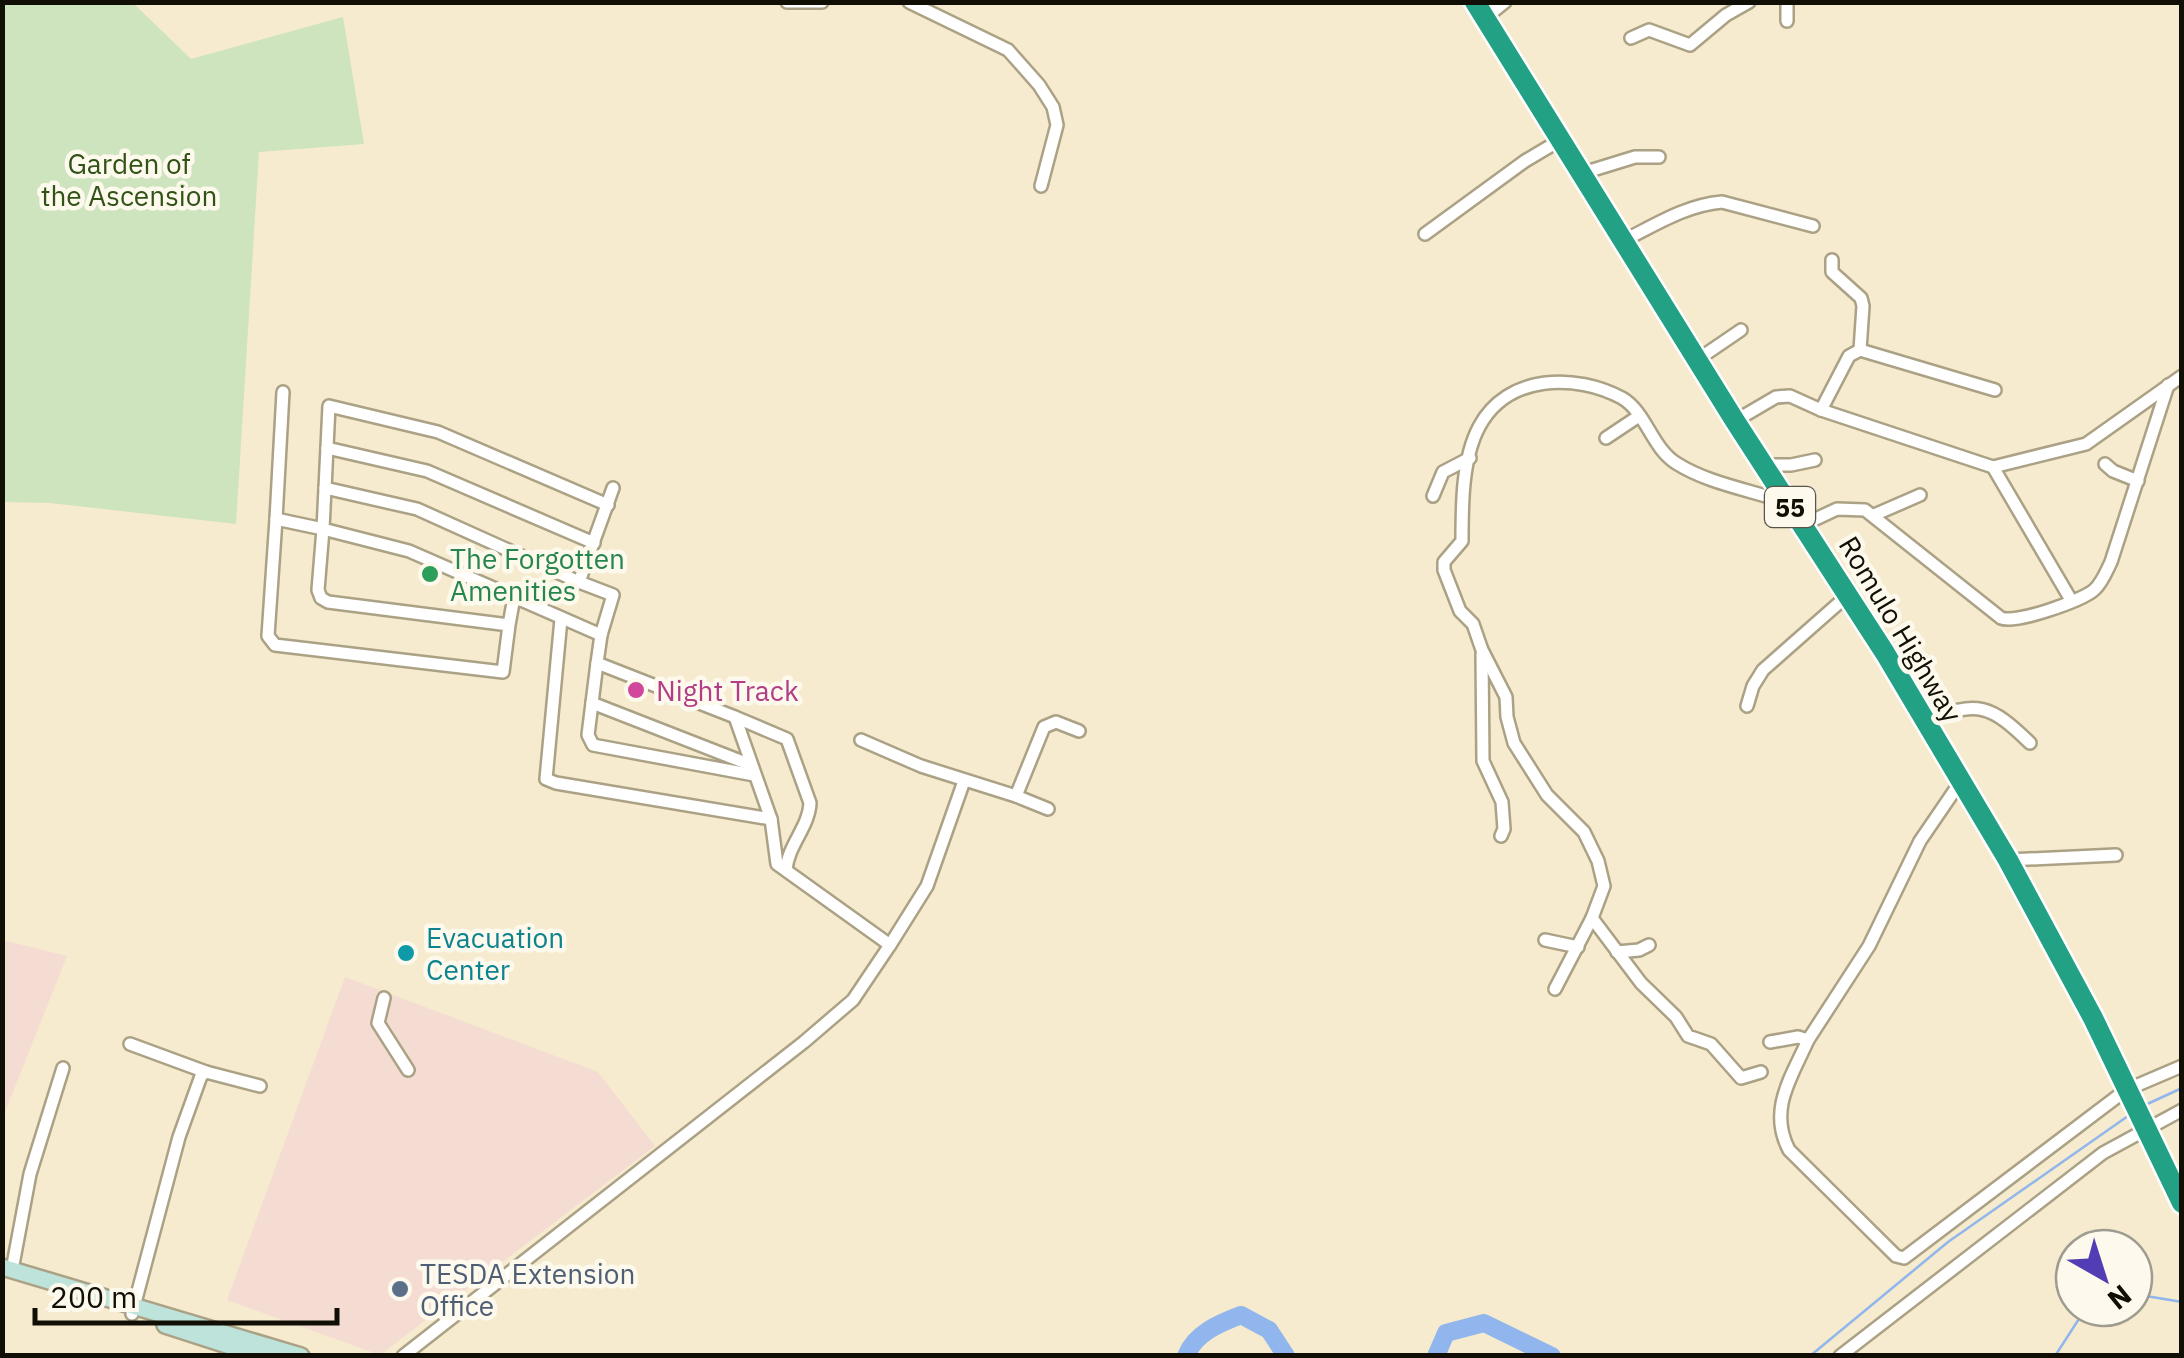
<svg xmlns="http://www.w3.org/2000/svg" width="2184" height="1358" font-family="'IBM Plex Sans',sans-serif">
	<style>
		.education { fill: #f4dcd3 }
		.green { fill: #cde4be }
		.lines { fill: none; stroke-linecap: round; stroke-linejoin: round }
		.stream { stroke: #90b6ed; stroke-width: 2.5 }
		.river { stroke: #90b6ed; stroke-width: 18 }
		.street-casing { stroke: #aba185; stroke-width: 16 }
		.secondary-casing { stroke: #aba185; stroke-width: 20 }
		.highway-casing { stroke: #fff; stroke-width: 25 }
		.street { stroke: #fff; stroke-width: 11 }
		.secondary { stroke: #bde3da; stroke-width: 15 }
		.highway { stroke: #23a185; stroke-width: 20 }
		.leisure-dot { fill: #2e9e5b; stroke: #fdf9ed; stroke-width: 4 }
		.hotel-dot { fill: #d1479c; stroke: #fdf9ed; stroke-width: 4 }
		.culture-dot { fill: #0f9aa8; stroke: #fdf9ed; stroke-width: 4 }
		.service-dot { fill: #5c6f8a; stroke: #fdf9ed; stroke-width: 4 }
		.labels { text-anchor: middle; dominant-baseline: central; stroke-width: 9; stroke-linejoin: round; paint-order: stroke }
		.shield { fill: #fdf9ed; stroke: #58544b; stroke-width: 2.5 }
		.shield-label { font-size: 25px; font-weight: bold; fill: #110e05 }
		.park-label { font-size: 28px; fill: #325317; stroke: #fdf9ed }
		.leisure-label { font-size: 28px; fill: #27864d; stroke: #fdf9ed; text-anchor: start }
		.street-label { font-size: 28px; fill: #110e05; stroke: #fdf9ed }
		.hotel-label { font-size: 28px; fill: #b23c85; stroke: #fdf9ed; text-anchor: start }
		.culture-label { font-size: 28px; fill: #0d838f; stroke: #fdf9ed; text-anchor: start }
		.service-label { font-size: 28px; fill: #4e5e75; stroke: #fdf9ed; text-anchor: start }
	</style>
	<rect width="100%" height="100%" fill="#f6ebce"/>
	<g class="education">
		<path d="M 3,940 L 67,956 L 3,1117 L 2,940 Z"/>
		<path d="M 345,977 L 598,1072 L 655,1146 L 380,1355 L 227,1300 Z"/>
	</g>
	<path class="green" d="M 3,2 L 133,3 L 191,59 L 343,17 L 364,144 L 259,152 L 236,524 L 50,503 L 3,502 Z"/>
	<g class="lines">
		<g class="stream">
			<path d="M 2143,1106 L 2182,1088"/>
			<path d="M 2134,1294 L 2182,1302"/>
			<path d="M 1810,1356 L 1948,1242 L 2128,1116"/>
			<path d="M 2055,1356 L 2086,1308"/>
		</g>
		<g class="river">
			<path d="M 1186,1356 C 1195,1333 1220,1323 1241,1315 L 1269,1330 L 1286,1356"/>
			<path d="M 1436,1356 L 1446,1333 L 1484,1323 L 1552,1356"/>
		</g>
		<defs>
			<g id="street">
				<path d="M 787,2 L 822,2"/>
				<path d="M 909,2 L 1008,50 L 1039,85 L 1053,107 L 1057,125 L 1041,186"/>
				<path d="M 1787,2 L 1787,21"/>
				<path d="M 1485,18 L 1505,2"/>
				<path d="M 1631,38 L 1649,30 L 1690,45 L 1726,15 L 1749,2"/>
				<path d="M 1583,173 L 1635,157 L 1659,157"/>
				<path d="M 1425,234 L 1525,161 L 1562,139"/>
				<path d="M 1623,241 C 1655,225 1686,205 1722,202 L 1813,226"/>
				<path d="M 1832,260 L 1832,272 L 1861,298 L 1863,306 L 1860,350"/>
				<path d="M 1697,360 L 1741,330"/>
				<path d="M 1821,410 L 1849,356 L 1860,350 L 1995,390"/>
				<path d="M 1735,421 L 1776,397 L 1790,396 L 1821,410 L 1993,467 L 2086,444 L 2182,376"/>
				<path d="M 1606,438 L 1639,416"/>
				<path d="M 327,448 L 427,471 L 594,543"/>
				<path d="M 2105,464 L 2113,471 L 2138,481"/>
				<path d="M 1765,465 L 1791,465 L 1815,460"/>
				<path d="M 1993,467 L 2071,600"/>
				<path d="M 325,488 L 417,509 L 579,582"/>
				<path d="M 1433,496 L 1443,472 L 1470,458"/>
				<path d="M 1874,515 L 1920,495"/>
				<path d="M 276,519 L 283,392"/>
				<path d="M 1805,524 L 1837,509 L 1865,510 L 2001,618 C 2016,624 2081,601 2094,590 C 2102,583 2106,572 2111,562 L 2168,385"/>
				<path d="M 561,619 L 546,779 L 556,783 L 771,819"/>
				<path d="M 509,625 L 503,672 L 275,645 L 268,636 L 276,519 L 323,529 L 318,590 L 321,598 L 328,602 L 509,625 L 514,597"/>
				<path d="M 601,635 L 409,551 L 323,529 L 329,406 L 438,432 L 608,505"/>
				<path d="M 1482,654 L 1483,761 L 1502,802 L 1504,829 L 1501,836"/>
				<path d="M 597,663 L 588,735 L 593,745 L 754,775"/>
				<path d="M 592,703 L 751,765"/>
				<path d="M 1747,706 L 1753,686 L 1763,670 L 1848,595"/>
				<path d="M 735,717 L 787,739 L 810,803 C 809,827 788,845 786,870"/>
				<path d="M 1926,722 C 1977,699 1991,705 2030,743"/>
				<path d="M 861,740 L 921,766 L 1016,796 L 1044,727 L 1056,722 L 1079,731"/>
				<path d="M 1016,796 L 1048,809"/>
				<path d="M 2008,860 L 2116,855"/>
				<path d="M 1545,940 L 1578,947"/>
				<path d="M 890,945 L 927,886 L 964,781"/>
				<path d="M 1617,952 L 1639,950 L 1649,945"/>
				<path d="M 1555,989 L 1592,918"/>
				<path d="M 384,998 L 378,1023 L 408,1070"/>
				<path d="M 1808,1040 C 1791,1078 1768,1110 1789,1150 L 1896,1256 L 1904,1258 L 2126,1090 L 2182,1066"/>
				<path d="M 1770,1042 L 1798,1037 L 1808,1040 L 1869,946 L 1920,841 L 1961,781"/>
				<path d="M 130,1044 L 206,1072"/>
				<path d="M 1761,1072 L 1741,1078 L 1711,1044 L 1688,1036 L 1676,1017 L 1641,983 L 1592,918 L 1604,886 L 1598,861 L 1584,832 L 1547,795 L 1514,743 L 1507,717 L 1506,697 L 1482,650 L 1473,624 L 1460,611 L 1444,570 L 1444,562 L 1462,541 C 1462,505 1462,459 1479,427 C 1507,374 1576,373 1622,398 C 1646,412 1652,448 1676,463 C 1707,483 1750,490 1785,502"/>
				<path d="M 12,1270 L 30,1174 L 63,1068"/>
				<path d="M 132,1314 L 179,1137 L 201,1076 L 206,1072 L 260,1086"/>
				<path d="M 403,1356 L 804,1042 L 853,1000 L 890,945 L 777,864 L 771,819 L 735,717 L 597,663 L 601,635 L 613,595 L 579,582 L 613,488"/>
				<path d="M 1840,1356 L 2103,1153 L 2182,1110"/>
			</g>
			<g id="secondary">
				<path d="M 2,1267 L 301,1356"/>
				<path d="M 165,1325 L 261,1356"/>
			</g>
			<path id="highway" d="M 1475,2 L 1735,421 L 1885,653 L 2008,860 L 2093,1018 L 2182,1203"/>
		</defs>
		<use href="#street" class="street-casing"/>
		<use href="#secondary" class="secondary-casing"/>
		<use href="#highway" class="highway-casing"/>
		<use href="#street" class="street"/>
		<use href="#secondary" class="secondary"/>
		<use href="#highway" class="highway"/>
	</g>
	<circle class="leisure-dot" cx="430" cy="574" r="10"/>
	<circle class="hotel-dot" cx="636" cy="690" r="10"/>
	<circle class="culture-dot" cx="406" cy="953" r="10"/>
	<circle class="service-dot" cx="400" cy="1289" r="10"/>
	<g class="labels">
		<rect class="shield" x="1765" y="487" width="50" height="40" rx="8"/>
		<g class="shield-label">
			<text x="1790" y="507">55</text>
		</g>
		<g class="park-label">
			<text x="129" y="163">Garden of<tspan x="129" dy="32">the Ascension</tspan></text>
		</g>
		<g class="leisure-label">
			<text x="450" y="558">The Forgotten<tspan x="450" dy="32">Amenities</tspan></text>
		</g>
		<g class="street-label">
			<text transform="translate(1901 629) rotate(59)">Romulo Highway</text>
		</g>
		<g class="hotel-label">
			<text x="656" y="690">Night Track</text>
		</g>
		<g class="culture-label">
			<text x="426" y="937">Evacuation<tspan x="426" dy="32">Center</tspan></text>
		</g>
		<g class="service-label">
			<text x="420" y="1273">TESDA Extension<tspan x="420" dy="32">Office</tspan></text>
		</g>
	</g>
	<rect width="2184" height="1358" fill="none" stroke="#110e05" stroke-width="10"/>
	<g transform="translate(2104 1278) rotate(141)"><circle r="48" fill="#fdf9ed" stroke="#9f9b90" stroke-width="2.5"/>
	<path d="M0-8L18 38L0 25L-18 38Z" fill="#533db4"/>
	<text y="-15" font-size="28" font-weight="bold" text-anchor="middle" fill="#110e05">N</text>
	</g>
	<path d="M35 1308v15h302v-15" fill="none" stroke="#110e05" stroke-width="5"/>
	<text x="50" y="1308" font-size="30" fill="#110e05" stroke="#fdf9ed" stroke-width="8" paint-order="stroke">200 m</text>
</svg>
